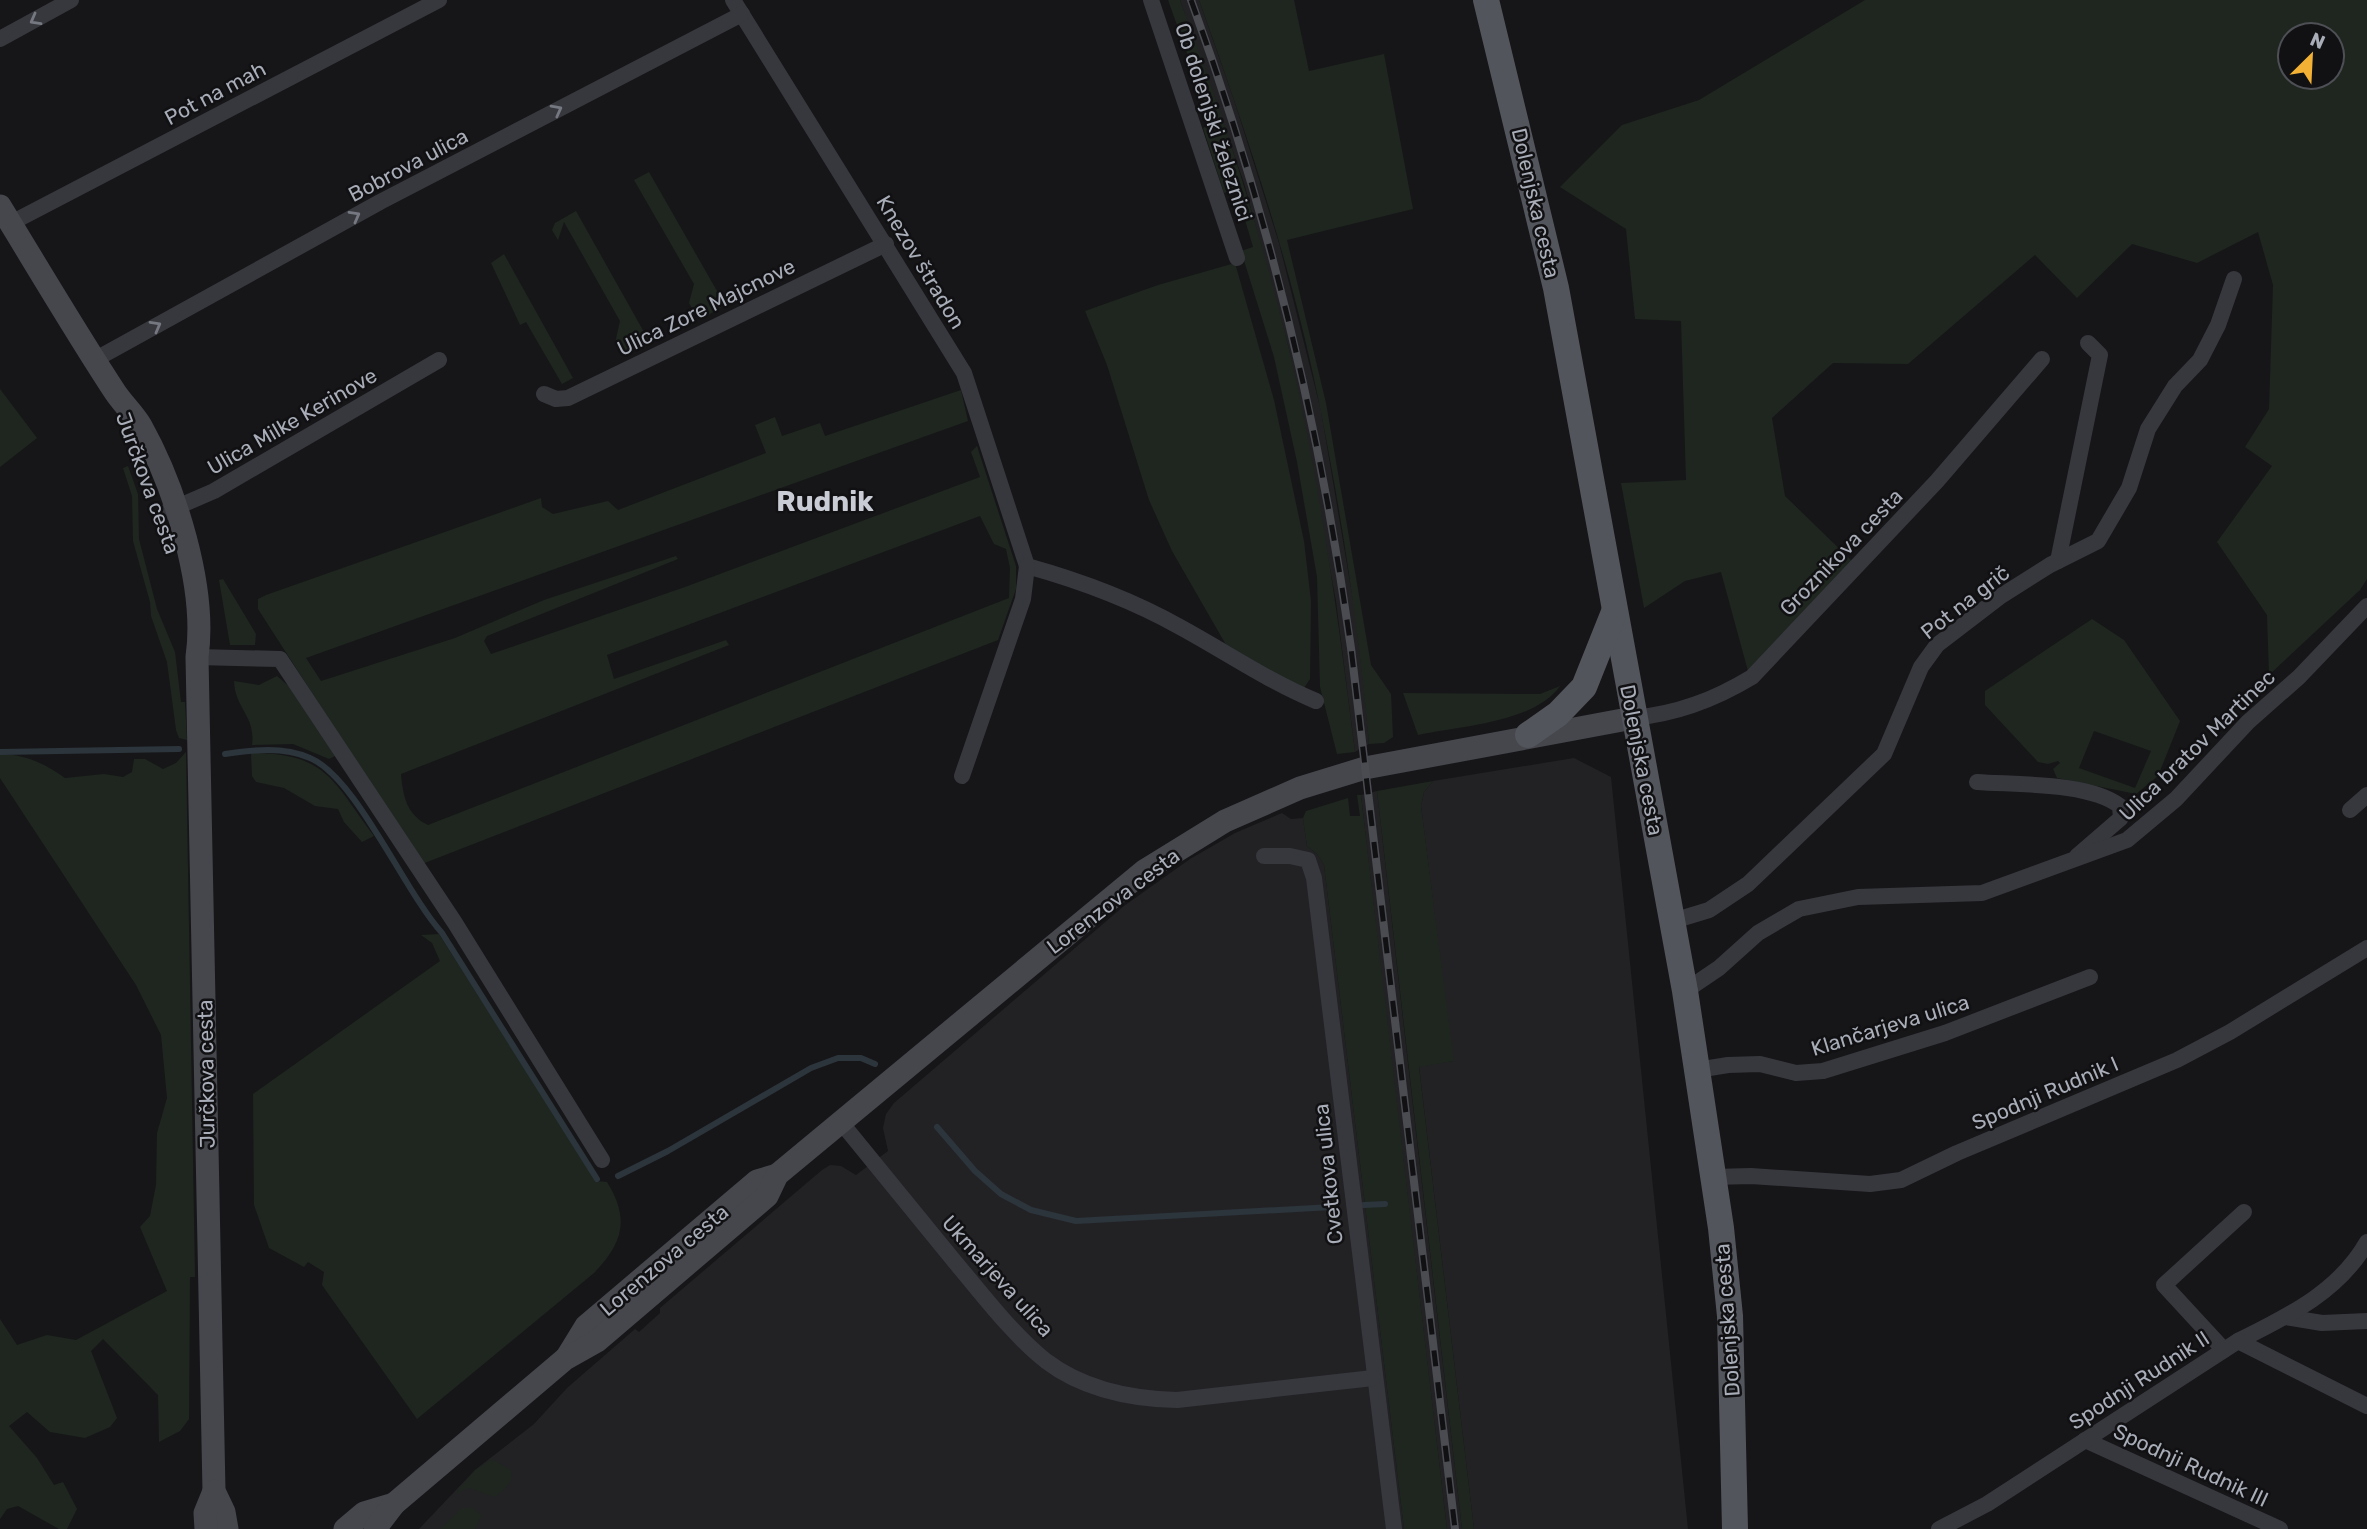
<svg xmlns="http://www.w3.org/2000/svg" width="2367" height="1529" font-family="Rubik,sans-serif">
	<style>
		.built { fill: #222225 }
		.green { fill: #1e261f; fill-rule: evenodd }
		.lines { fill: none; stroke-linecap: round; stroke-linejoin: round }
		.stream { stroke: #2c353c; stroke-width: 6 }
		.street { stroke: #37383d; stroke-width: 16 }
		.secondary { stroke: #45474d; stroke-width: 23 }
		.primary { stroke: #53555c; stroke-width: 26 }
		.rail-casing { stroke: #4a4c52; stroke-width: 8 }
		.rail { stroke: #111113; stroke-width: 5; stroke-dasharray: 16; stroke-linecap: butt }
		.oneway { stroke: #757881 }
		.labels { text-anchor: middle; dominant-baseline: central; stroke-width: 5; stroke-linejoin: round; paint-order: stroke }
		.street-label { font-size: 21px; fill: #a8adb8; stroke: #111113 }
		.district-label { font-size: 28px; font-weight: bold; fill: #c9ccd4; stroke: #111113 }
	</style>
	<rect width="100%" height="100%" fill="#161618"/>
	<g class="built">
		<path d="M 1180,0 L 1199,0 L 1234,100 L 1279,243 L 1321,411 L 1355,612 L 1365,697 L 1369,744 L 1355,752 L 1336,601 L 1289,349 L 1244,183 Z"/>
		<path d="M 1574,758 L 1611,777 L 1688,1529 L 1474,1529 L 1419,1066 L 1453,1061 L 1421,806 L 1424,792 L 1433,781 Z"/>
		<path d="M 1377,791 L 1409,1072 L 1462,1529 L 1447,1529 L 1384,997 L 1361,795 Z"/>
		<path d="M 1282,813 L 1291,819 L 1303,818 L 1307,846 L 1317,854 L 1324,865 L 1404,1529 L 419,1529 L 475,1470 L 534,1424 L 567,1388 L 635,1329 L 639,1332 L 660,1313 L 660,1308 L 822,1170 L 830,1165 L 841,1166 L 856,1175 L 888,1151 L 883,1128 L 886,1114 L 894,1103 L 1124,906 L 1190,859 L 1235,833 Z"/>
	</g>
	<g class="green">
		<path d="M 1168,0 L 1180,0 C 1223,114 1260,230 1289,349 C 1320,482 1338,617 1355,752 L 1337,754 L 1320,687 L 1317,577 L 1297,462 L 1274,357 L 1241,251 L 1253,247 L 1236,189 L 1224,193 L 1203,128 L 1212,123 Z"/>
		<path d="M 1199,0 L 1294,0 L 1309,71 L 1384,54 L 1413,209 L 1287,240 L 1326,403 L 1371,665 L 1391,694 L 1393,737 L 1384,743 L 1369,744 C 1359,633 1343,522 1321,413 C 1294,273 1247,134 1199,0 Z"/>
		<path d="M 1865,0 L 2367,0 L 2367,579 L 2360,590 L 2269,675 L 2267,615 L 2217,542 L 2272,466 L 2245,447 L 2269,409 L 2273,285 L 2258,232 L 2197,263 L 2132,244 L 2077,298 L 2035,255 L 1908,364 L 1833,363 L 1772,418 L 1785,496 L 1853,562 L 1748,671 L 1721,572 L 1685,581 L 1644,608 L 1621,483 L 1686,480 L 1681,321 L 1635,319 L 1626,229 L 1560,187 L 1622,125 L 1699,100 ZM 2290,35 L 2332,35 L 2332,77 L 2290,77 Z"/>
		<path d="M 649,172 L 725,305 L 703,318 L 694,312 L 689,303 L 694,284 L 634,180 Z"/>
		<path d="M 576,211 L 649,341 L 628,355 L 615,343 L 620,321 L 564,222 L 558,240 L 552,230 L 555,223 Z"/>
		<path d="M 504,254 L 573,378 L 562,384 L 526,322 L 520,325 L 491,263 Z"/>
		<path d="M 1235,263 L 1274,400 L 1304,541 L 1311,601 L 1310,679 L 1304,688 L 1229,650 L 1172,551 L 1149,500 L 1107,365 L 1085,311 L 1158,285 Z"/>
		<path d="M 0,389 L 37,438 L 0,467 Z"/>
		<path d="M 961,390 L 968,421 L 306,658 L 321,681 L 455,638 L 544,600 L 676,556 L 678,559 L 487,636 L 484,641 L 491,654 L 685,587 L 980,477 L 971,452 L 977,446 L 1016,566 L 1016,589 L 998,640 L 422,864 L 258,609 L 258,599 L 266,595 L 541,498 L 542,507 L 553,514 L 608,501 L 618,510 L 766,453 L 755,425 L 775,417 L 782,436 L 820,423 L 825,436 ZM 980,516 L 994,544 L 1006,549 L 1010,568 L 1009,598 L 428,825 C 407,815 403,797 401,774 L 729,645 L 726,640 L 614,679 L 607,655 Z"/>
		<path d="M 128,466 L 138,494 L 139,539 L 157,609 L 175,652 L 181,702 L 185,702 L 187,740 L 179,738 L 176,730 L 167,662 L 151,616 L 150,602 L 133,541 L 132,496 L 123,468 Z"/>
		<path d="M 223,579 L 256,634 L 255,645 L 230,645 L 219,580 Z"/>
		<path d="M 2092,619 L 2124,640 L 2180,721 L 2158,776 L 2136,794 L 2057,778 L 2053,769 L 2060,763 L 2058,761 L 2048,764 L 2038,762 L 1985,705 L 1985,691 ZM 2094,731 L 2151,751 L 2135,788 L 2079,768 Z"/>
		<path d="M 277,676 L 290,687 L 335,756 L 329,759 L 293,744 L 252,745 C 256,716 235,709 234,681 L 259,685 Z"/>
		<path d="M 1560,686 C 1534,723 1460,726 1418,735 L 1403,693 L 1540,694 Z"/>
		<path d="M 186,752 L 195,1277 L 190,1277 L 189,1419 L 180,1431 L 159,1442 L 158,1395 L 103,1339 L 91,1351 L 117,1418 L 110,1427 L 85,1438 L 50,1432 L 27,1412 L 9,1426 L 37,1458 L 54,1485 L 63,1482 L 77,1509 L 67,1529 L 59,1529 L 18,1506 L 7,1509 L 0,1519 L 0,1319 L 17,1345 L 47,1335 L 76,1340 L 167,1291 L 140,1227 L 150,1216 L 156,1185 L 157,1133 L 167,1098 L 161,1035 L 136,985 L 0,778 L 0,754 C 24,754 46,764 65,778 L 104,774 L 123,777 L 132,772 L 134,759 L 145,759 L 163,769 L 176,763 Z"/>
		<path d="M 251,753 C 328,753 333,782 374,836 L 362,842 L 344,822 L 338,809 L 315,806 L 284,788 L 256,782 L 252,776 Z"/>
		<path d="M 1433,781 L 1424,792 L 1421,806 L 1454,1061 L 1419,1067 L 1474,1529 L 1462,1529 L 1377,791 Z"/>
		<path d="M 1357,795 L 1361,795 L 1447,1529 L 1404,1529 L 1324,865 L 1317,854 L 1307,846 L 1303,818 L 1306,811 L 1348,798 L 1350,816 L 1360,816 Z"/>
		<path d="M 439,934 L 596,1181 L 607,1182 C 630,1219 623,1243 594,1273 L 417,1419 L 322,1285 L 324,1272 L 308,1262 L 304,1267 L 269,1248 L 254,1205 L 253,1094 L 440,961 L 432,943 L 421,935 Z"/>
		<path d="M 492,1459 L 511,1470 C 515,1483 504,1489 495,1497 L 469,1488 L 455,1494 L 475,1470 Z"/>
		<path d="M 462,1508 L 472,1508 L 482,1515 L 475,1529 L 440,1529 Z"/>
	</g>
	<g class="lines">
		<g class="stream">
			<path d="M 0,752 L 179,749"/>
			<path d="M 225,754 C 253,750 283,746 310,758 C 356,777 404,891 442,933 L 597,1179"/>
			<path d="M 937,1127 L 975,1171 L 1001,1194 L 1031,1210 L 1076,1221 L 1332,1207"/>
			<path d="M 618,1176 L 668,1151 L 811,1068 L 838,1058 L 861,1058 L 875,1064"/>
			<path d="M 1364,1205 L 1385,1204"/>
		</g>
		<g class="street">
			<path d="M 733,0 L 964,373 L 1027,566 C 1081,581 1132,600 1180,627 C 1226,652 1268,681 1316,701"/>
			<path d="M 1151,0 L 1237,258"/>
			<path d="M 0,39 L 71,0"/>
			<path d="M 11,223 L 439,0"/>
			<path d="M 96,359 L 380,202 L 742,14"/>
			<path d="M 544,394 L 556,399 L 568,398 L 886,244"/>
			<path d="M 163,513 L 214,491 L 439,360"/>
			<path d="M 2058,561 L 2100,355 L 2088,343"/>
			<path d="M 197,657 L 280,659 L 455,923 L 602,1160"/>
			<path d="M 1633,718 C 1677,714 1714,700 1752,677 L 1937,481 L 2042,359"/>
			<path d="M 962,776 L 1023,599 L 1027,566"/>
			<path d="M 1977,782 C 2017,785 2089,782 2120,806 L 2121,818 L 2077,856"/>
			<path d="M 2350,810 L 2367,795"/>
			<path d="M 1264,856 L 1290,856 L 1308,860 L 1314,878 L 1394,1529"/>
			<path d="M 1673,921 L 1709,910 L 1748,884 L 1884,754 L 1921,667 L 1937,645 L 2001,596 L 2050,565 L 2098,541 L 2129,488 L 2148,429 L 2175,386 L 2200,360 L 2218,325 L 2234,279"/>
			<path d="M 1685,991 L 1719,968 L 1758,933 L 1799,909 L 1858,897 L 1982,893 L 2127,840 L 2176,799 L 2248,722 L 2299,677 L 2367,606"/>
			<path d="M 1697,1070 L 1728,1065 L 1760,1064 L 1796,1073 L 1823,1071 L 1945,1033 L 2090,977"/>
			<path d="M 840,1121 C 878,1168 917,1215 955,1262 C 983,1295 1012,1334 1046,1361 C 1083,1389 1132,1399 1177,1400 L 1373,1378"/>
			<path d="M 1713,1177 L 1751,1176 L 1870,1184 L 1901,1180 L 1957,1153 L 2177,1060 L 2230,1032 L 2367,948"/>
			<path d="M 2285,1317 L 2322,1323 L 2367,1321"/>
			<path d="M 2238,1341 C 2286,1317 2339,1292 2367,1242"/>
			<path d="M 2224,1350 L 2164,1285 L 2244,1212"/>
			<path d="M 2085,1440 L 2280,1529"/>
			<path d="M 1939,1529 L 1987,1504 L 2238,1341 L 2367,1406"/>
		</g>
		<g class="secondary">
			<path d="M 0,206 C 38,268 75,331 115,392 C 123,404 134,414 141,426 C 175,487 207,588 197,657 L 214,1491 L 224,1512 L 227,1529"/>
			<path d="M 567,1357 L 586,1326 L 757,1181 L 777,1175"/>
			<path d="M 206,1529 L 205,1513 L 214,1491"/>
			<path d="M 345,1529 L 364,1513 L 394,1504"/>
			<path d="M 375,1529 L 394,1504 L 565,1359 L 597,1341 L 767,1196 L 777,1175 L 1144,871 L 1225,821 L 1300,788 L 1365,768 L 1633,718"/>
		</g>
		<g class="primary">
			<path d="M 1486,0 L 1556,288 L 1685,991 L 1721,1228 L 1730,1316 L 1735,1529"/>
			<path d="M 1528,735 L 1558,714 L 1584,687 L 1614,612"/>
		</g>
		<defs>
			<path id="rail" d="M 1191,0 C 1268,211 1320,426 1351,648 L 1455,1529"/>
		</defs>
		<use href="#rail" class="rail-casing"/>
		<use href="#rail" class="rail"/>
	</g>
	<defs><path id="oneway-chevron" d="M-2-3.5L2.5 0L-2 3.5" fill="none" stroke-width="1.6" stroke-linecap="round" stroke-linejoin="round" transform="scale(1.75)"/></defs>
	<g class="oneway">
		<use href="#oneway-chevron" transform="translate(35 20) rotate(151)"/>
		<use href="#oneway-chevron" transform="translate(557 110) rotate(-28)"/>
		<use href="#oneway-chevron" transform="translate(355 216) rotate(-29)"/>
		<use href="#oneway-chevron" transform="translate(156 326) rotate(-29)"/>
	</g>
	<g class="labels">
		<g class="street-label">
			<text transform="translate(215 93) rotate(-28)">Pot na mah</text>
			<text transform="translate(1214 122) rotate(72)">Ob dolenjski železnici</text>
			<text transform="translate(408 165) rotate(-28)">Bobrova ulica</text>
			<text transform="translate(1536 203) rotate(77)">Dolenjska cesta</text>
			<text transform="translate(921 262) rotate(59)">Knezov štradon</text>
			<text transform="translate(706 307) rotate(-26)">Ulica Zore Majcnove</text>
			<text transform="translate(292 421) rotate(-30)">Ulica Milke Kerinove</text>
			<text transform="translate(148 483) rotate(70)">Jurčkova cesta</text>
			<text transform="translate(1841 552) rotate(-46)">Groznikova cesta</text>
			<text transform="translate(1965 602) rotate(-38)">Pot na grič</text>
			<text transform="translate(2197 745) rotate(-44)">Ulica bratov Martinec</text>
			<text transform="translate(1642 760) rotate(79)">Dolenjska cesta</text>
			<text transform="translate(1113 901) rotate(-37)">Lorenzova cesta</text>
			<text transform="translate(1890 1025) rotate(-17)">Klančarjeva ulica</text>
			<text transform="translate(206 1074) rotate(-91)">Jurčkova cesta</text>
			<text transform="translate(2045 1093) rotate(-23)">Spodnji Rudnik I</text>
			<text transform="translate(1328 1174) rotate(-96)">Cvetkova ulica</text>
			<text transform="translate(664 1260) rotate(-40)">Lorenzova cesta</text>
			<text transform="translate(998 1276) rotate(48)">Ukmarjeva ulica</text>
			<text transform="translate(1727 1320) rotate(-94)">Dolenjska cesta</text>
			<text transform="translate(2139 1380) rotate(-33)">Spodnji Rudnik II</text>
			<text transform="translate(2191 1465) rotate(25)">Spodnji Rudnik III</text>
		</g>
		<g class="district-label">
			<text x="825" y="501">Rudnik</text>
		</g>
	</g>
	<g transform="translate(2311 56) rotate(24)"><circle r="33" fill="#111113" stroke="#4d4f55" stroke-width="2"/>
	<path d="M0-5L12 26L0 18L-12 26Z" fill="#f2b134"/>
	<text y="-10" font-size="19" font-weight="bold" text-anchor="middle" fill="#a8adb8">N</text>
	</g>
</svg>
